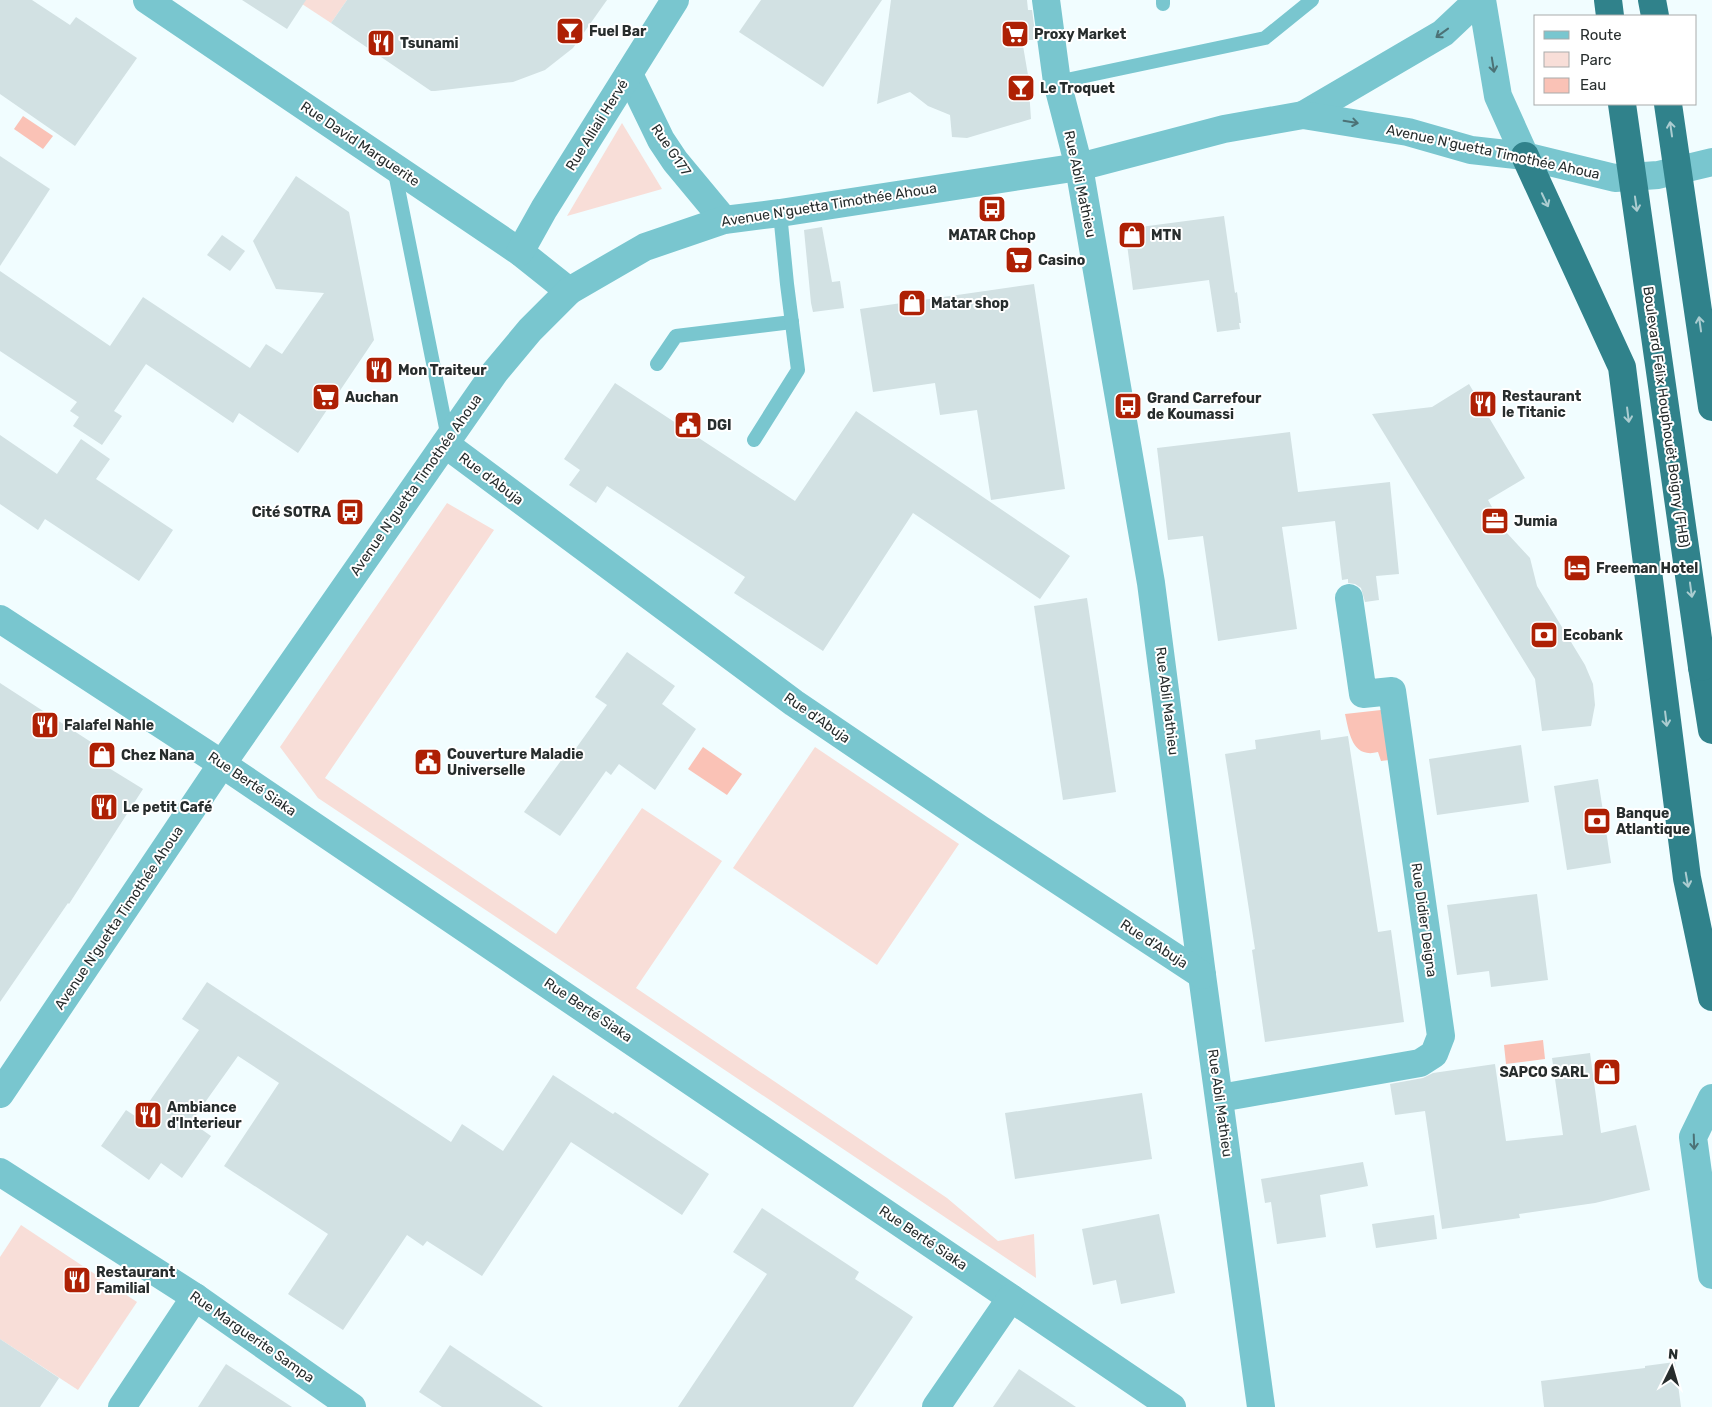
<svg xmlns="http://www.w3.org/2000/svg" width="1712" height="1407" font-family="Rubik,sans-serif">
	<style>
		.green { fill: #f8ded8 }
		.water { fill: #fac2b6 }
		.building { fill: #d2e1e3 }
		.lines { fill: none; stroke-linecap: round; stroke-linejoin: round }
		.service { stroke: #79c6cf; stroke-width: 14 }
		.minor { stroke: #79c6cf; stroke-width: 28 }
		.tertiary { stroke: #79c6cf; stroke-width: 28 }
		.trunk { stroke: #30828b; stroke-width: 28 }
		.trunk-bridge { stroke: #30828b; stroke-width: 28 }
		.oneway { stroke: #4c7276 }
		.oneway2 { stroke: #accdd1 }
		.labels { text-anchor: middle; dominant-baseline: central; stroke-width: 4; stroke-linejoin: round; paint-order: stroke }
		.poi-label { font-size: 14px; font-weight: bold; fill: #272d2d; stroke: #fff; text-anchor: start }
		.street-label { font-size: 14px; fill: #272d2d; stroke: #fff }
	</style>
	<rect width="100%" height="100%" fill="#f1fdff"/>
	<g class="green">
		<path d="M 296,0 L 347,0 L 331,23 Z"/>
		<path d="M 622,123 L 662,189 L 567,216 Z"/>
		<path d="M 447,503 L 494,530 L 325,778 L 556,934 L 642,808 L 722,861 L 636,988 L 947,1198 L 998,1241 L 1034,1234 L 1036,1278 L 318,798 L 280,747 Z"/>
		<path d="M 815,747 L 959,844 L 877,965 L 733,868 Z"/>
		<path d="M 21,1225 L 137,1302 L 78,1390 L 0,1339 L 0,1257 Z"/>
	</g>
	<g class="water">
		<path d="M 23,116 L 53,136 L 43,149 L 14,129 Z"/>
		<path d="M 1381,710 L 1389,760 L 1381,761 L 1378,752 C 1352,759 1349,732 1345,714 Z"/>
		<path d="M 703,747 L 742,774 L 727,795 L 688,769 Z"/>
		<path d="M 1543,1040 L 1545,1059 L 1506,1064 L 1504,1045 Z"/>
	</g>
	<g class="building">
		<path d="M 0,0 L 32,0 L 70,25 L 76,17 L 137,58 L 75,146 L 0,94 Z"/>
		<path d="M 242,0 L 306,0 L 287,29 Z"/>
		<path d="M 347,0 L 607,0 L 573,48 L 545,70 L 513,82 L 435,91 L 431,91 L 331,23 Z"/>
		<path d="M 761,0 L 882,0 L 823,87 L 739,32 Z"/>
		<path d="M 891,0 L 1027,0 L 1028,10 L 1032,10 L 1036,40 L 1022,40 L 1028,75 L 1031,119 L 967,138 L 952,137 L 950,115 L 928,106 L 910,92 L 877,104 Z"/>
		<path d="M 0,156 L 50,189 L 0,266 Z"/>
		<path d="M 296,176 L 349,212 L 374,340 L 298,453 L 239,413 L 233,423 L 146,364 L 114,411 L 122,416 L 102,445 L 73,426 L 79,417 L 70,411 L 77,402 L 0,351 L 0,271 L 110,346 L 143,297 L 250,368 L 266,344 L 282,354 L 324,293 L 276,289 L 253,241 Z"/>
		<path d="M 1224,216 L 1235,293 L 1237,292 L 1241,323 L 1239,323 L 1240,329 L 1217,332 L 1209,280 L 1133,290 L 1125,229 Z"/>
		<path d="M 822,227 L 832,282 L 840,281 L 844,308 L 813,312 L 811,303 L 804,230 Z"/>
		<path d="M 222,235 L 245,251 L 230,271 L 207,255 Z"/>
		<path d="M 1034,284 L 1065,489 L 991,500 L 977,410 L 940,415 L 935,383 L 873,392 L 860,309 Z"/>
		<path d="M 615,383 L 795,501 L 856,411 L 1070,556 L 1040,599 L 913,513 L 823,651 L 734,593 L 745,577 L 607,486 L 596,503 L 569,485 L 580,470 L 564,459 Z"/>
		<path d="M 1469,384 L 1525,478 L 1488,500 L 1506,532 L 1530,558 L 1537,586 L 1585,665 L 1593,684 L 1595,705 L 1591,726 L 1542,731 L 1535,679 L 1372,414 L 1432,407 Z"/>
		<path d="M 1290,432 L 1298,492 L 1390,482 L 1399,574 L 1376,576 L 1379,600 L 1365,602 L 1361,588 L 1355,584 L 1348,583 L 1348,579 L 1342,580 L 1335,521 L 1282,527 L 1297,629 L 1218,641 L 1203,536 L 1168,540 L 1157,448 Z"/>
		<path d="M 0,435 L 57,474 L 81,439 L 110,459 L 96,479 L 173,530 L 139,581 L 45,519 L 38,530 L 0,504 Z"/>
		<path d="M 1087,598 L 1116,792 L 1063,800 L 1034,606 Z"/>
		<path d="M 627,652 L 675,686 L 662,704 L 696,729 L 655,790 L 619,764 L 611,775 L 606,771 L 560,836 L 524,812 L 565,755 L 569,758 L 607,705 L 595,697 Z"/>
		<path d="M 0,683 L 111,755 L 104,765 L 143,789 L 69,904 L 68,903 L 0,1002 Z"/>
		<path d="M 1320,730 L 1321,740 L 1348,736 L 1378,932 L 1391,930 L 1404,1022 L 1265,1042 L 1252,950 L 1255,949 L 1225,754 L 1256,749 L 1255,740 Z"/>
		<path d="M 1521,745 L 1529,802 L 1437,815 L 1429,759 Z"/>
		<path d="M 1598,779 L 1611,863 L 1567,870 L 1554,786 Z"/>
		<path d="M 1537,894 L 1548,980 L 1491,987 L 1489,971 L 1457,975 L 1447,905 Z"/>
		<path d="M 207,982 L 451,1142 L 462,1124 L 503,1151 L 553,1075 L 613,1114 L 615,1112 L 709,1174 L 682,1215 L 571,1142 L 482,1276 L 427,1241 L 423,1246 L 407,1235 L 343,1330 L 288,1294 L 328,1234 L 224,1166 L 279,1083 L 238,1056 L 191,1122 L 211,1136 L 182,1178 L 161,1163 L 149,1180 L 101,1146 L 126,1110 L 138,1118 L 199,1030 L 182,1019 Z"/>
		<path d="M 1590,1053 L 1601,1133 L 1636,1125 L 1650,1190 L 1595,1203 L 1519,1214 L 1520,1218 L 1442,1229 L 1425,1111 L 1395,1115 L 1390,1084 L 1423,1078 L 1433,1073 L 1495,1064 L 1506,1141 L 1563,1135 L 1552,1058 Z"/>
		<path d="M 1142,1093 L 1152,1159 L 1015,1179 L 1005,1113 Z"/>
		<path d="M 1363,1162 L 1368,1186 L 1320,1195 L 1326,1237 L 1277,1244 L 1271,1202 L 1265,1203 L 1261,1179 Z"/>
		<path d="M 762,1208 L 859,1272 L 855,1279 L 913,1317 L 853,1407 L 678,1407 L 767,1274 L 733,1252 Z"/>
		<path d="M 1159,1214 L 1175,1293 L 1121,1304 L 1116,1280 L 1093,1285 L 1082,1229 Z"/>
		<path d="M 1434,1215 L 1437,1239 L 1376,1248 L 1372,1224 Z"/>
		<path d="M 0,1339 L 59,1378 L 40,1407 L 0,1407 Z"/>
		<path d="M 450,1345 L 543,1407 L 442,1407 L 419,1392 Z"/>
		<path d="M 1675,1362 L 1681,1407 L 1544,1407 L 1541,1381 L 1645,1368 L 1645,1366 Z"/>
		<path d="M 226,1364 L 292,1407 L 198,1407 Z"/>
		<path d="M 1019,1369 L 1076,1407 L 993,1407 Z"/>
	</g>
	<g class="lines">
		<g class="service">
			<path d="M 1163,4 L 1163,0"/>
			<path d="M 1057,82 L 1265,38 L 1312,0"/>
			<path d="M 394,168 L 448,438"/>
			<path d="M 657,364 L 676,336 L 792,322"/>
			<path d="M 754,440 L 798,370 L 787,284 L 780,213"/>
		</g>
		<g class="minor">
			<path d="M 147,0 L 520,252 L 569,291"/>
			<path d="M 1046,0 L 1057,82 L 1079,167 L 1151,583 L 1202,975 L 1261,1407"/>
			<path d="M 629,74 L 661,140 L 675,161 L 724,220"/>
			<path d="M 520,252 L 544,209 L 675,0"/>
			<path d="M 445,444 L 794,703 L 980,829 L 1202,975"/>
			<path d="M 0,619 L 222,764 L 1172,1407"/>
			<path d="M 1220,1098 L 1420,1063 L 1434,1054 L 1441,1036 L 1392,691 L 1363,694 L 1349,598"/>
			<path d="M 1712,1098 L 1693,1137 L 1712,1275"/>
			<path d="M 0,1172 L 195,1297 L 352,1407"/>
			<path d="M 122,1407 L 195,1297"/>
			<path d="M 936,1407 L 1011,1298"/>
		</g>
		<g class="tertiary">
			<path d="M 1482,0 L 1498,96 L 1525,156"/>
			<path d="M 1303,115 L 1443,33 L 1478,0"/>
			<path d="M 0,1094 L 222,764 L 495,372 L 530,330 L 569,291 L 645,247 L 724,220 L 780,213 L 1079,167 L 1224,129 L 1303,115 L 1408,132 L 1471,150 L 1525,156 L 1615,178 L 1658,175 L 1712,162"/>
		</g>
		<g class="trunk">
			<path d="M 1608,0 L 1610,16"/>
			<path d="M 1652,0 L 1655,16"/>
			<path d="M 1525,156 L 1622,367 L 1687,878 L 1712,997"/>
			<path d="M 1702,667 L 1712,730"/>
		</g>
		<g class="trunk-bridge">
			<path d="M 1622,104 L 1702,667"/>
			<path d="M 1668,104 L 1712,407"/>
		</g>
	</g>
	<defs><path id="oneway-shaft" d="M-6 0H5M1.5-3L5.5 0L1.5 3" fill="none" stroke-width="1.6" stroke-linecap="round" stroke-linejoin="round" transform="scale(1.25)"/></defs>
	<g class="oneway">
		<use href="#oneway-shaft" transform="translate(1442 33) rotate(144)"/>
		<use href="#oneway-shaft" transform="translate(1493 65) rotate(81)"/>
		<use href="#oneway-shaft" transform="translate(1351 122) rotate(9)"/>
		<use href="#oneway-shaft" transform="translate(1694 1142) rotate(88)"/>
	</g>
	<g class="oneway2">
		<use href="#oneway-shaft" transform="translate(1671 129) rotate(-98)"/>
		<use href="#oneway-shaft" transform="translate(1545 200) rotate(65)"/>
		<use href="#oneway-shaft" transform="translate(1636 204) rotate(82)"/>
		<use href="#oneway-shaft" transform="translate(1700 324) rotate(-98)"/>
		<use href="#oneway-shaft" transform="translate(1628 415) rotate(83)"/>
		<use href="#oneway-shaft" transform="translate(1691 590) rotate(82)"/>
		<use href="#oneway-shaft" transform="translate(1666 719) rotate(83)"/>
		<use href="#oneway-shaft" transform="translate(1687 880) rotate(80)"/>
	</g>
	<defs>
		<symbol id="bar-square" viewBox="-11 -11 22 22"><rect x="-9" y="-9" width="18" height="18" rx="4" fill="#ae2004" stroke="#fff"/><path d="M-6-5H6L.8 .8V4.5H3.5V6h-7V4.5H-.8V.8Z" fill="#fff"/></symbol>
		<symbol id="supermarket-square" viewBox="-11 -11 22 22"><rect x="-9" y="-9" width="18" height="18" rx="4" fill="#ae2004" stroke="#fff"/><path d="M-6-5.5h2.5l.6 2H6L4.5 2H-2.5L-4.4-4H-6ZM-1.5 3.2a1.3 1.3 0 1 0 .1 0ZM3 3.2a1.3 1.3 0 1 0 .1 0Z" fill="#fff"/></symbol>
		<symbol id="restaurant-square" viewBox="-11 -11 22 22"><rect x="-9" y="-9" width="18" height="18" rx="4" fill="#ae2004" stroke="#fff"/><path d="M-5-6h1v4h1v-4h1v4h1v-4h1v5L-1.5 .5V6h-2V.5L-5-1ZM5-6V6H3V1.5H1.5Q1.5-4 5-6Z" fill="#fff"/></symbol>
		<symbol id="bus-square" viewBox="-11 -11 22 22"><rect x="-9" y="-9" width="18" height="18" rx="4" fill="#ae2004" stroke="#fff"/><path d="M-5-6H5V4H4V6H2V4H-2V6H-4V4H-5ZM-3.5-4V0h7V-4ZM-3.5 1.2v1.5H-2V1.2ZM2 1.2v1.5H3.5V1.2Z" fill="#fff"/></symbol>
		<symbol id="shop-square" viewBox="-11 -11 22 22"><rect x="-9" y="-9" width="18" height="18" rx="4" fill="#ae2004" stroke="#fff"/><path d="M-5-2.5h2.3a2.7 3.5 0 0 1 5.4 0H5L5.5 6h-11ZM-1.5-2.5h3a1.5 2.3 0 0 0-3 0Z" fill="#fff"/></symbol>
		<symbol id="civic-square" viewBox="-11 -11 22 22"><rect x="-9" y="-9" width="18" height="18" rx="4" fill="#ae2004" stroke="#fff"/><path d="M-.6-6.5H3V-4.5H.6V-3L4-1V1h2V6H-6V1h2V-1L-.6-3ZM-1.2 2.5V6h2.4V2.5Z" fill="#fff"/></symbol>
		<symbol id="office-square" viewBox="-11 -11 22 22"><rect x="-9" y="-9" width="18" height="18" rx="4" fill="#ae2004" stroke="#fff"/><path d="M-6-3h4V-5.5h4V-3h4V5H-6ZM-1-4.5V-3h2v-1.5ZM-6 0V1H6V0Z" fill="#fff"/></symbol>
		<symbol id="hotel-square" viewBox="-11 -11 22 22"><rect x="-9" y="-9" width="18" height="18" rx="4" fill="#ae2004" stroke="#fff"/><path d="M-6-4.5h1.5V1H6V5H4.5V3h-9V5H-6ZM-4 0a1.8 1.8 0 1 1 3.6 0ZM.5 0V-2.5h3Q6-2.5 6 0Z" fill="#fff"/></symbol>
		<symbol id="bank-square" viewBox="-11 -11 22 22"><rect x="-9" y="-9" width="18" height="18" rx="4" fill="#ae2004" stroke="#fff"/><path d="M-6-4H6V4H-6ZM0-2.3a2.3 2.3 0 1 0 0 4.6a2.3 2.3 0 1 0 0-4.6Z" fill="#fff"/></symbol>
	</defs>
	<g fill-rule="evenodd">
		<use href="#bar-square" x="554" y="15" width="32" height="32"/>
		<use href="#supermarket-square" x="999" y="18" width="32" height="32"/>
		<use href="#restaurant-square" x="365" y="27" width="32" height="32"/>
		<use href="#bar-square" x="1005" y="72" width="32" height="32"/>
		<use href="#bus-square" x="976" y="193" width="32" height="32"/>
		<use href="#shop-square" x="1116" y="219" width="32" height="32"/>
		<use href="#supermarket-square" x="1003" y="244" width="32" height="32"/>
		<use href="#shop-square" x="896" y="287" width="32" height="32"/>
		<use href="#restaurant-square" x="363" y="354" width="32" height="32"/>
		<use href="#supermarket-square" x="310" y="381" width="32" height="32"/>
		<use href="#restaurant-square" x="1467" y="388" width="32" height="32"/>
		<use href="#bus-square" x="1112" y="390" width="32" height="32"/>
		<use href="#civic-square" x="672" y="409" width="32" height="32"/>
		<use href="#bus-square" x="334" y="496" width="32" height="32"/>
		<use href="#office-square" x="1479" y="505" width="32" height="32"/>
		<use href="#hotel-square" x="1561" y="552" width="32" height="32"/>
		<use href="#bank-square" x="1528" y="619" width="32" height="32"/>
		<use href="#restaurant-square" x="29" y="709" width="32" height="32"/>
		<use href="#shop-square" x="86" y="739" width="32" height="32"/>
		<use href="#civic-square" x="412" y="746" width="32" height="32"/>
		<use href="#restaurant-square" x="88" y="791" width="32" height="32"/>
		<use href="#bank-square" x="1581" y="805" width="32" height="32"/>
		<use href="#shop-square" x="1591" y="1056" width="32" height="32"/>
		<use href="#restaurant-square" x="132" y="1099" width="32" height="32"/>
		<use href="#restaurant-square" x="61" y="1264" width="32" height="32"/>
	</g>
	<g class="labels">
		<g class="poi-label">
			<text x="589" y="31">Fuel Bar</text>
			<text x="1034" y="34">Proxy Market</text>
			<text x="400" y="43">Tsunami</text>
			<text x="1040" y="88">Le Troquet</text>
			<text x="992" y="235" text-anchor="middle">MATAR Chop</text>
			<text x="1151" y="235">MTN</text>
			<text x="1038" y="260">Casino</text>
			<text x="931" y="303">Matar shop</text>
			<text x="398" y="370">Mon Traiteur</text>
			<text x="1502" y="396">Restaurant<tspan x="1502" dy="16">le Titanic</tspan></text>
			<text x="345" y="397">Auchan</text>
			<text x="1147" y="398">Grand Carrefour<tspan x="1147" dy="16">de Koumassi</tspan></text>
			<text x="707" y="425">DGI</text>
			<text x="331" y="512" text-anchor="end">Cité SOTRA</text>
			<text x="1514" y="521">Jumia</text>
			<text x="1596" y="568">Freeman Hotel</text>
			<text x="1563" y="635">Ecobank</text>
			<text x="64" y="725">Falafel Nahle</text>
			<text x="447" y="754">Couverture Maladie<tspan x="447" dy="16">Universelle</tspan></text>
			<text x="121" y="755">Chez Nana</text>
			<text x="123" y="807">Le petit Café</text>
			<text x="1616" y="813">Banque<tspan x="1616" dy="16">Atlantique</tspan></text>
			<text x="1588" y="1072" text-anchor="end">SAPCO SARL</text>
			<text x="167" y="1107">Ambiance<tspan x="167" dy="16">d'Interieur</tspan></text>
			<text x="96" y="1272">Restaurant<tspan x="96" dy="16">Familial</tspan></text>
		</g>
		<g class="street-label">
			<text transform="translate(597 125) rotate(-58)">Rue Alliali Hervé</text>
			<text transform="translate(360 144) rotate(34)">Rue David Marguerite</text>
			<text transform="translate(671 150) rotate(56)">Rue G177</text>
			<text transform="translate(1493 152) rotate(12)">Avenue N'guetta Timothée Ahoua</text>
			<text transform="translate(1080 184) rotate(78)">Rue Abli Mathieu</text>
			<text transform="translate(829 205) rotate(-9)">Avenue N'guetta Timothée Ahoua</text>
			<text transform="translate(1666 417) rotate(82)">Boulevard Félix Houphouët Boigny (FHB)</text>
			<text transform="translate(491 479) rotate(37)">Rue d'Abuja</text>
			<text transform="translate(416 485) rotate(-55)">Avenue N'guetta Timothée Ahoua</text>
			<text transform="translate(1167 701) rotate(83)">Rue Abli Mathieu</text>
			<text transform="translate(817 718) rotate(35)">Rue d'Abuja</text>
			<text transform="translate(252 784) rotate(34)">Rue Berté Siaka</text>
			<text transform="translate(119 918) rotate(-56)">Avenue N'guetta Timothée Ahoua</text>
			<text transform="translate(1424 920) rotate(82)">Rue Didier Deigna</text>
			<text transform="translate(1154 944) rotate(33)">Rue d'Abuja</text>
			<text transform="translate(588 1010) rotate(34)">Rue Berté Siaka</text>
			<text transform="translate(1220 1103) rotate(82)">Rue Abli Mathieu</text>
			<text transform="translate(923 1238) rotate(34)">Rue Berté Siaka</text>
			<text transform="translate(252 1337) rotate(35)">Rue Marguerite Sampa</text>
		</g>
	</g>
	<rect x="1534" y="15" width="162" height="90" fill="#ffffff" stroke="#a9abab"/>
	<rect x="1544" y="31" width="25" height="8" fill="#79c6cf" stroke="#a9abab"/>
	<text x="1580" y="40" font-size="15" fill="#272d2d">Route</text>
	<rect x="1544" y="52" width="25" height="15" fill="#f8ded8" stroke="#a9abab"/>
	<text x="1580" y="65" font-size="15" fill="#272d2d">Parc</text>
	<rect x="1544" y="78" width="25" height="15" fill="#fac2b6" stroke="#a9abab"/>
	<text x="1580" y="90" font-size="15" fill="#272d2d">Eau</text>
	<g transform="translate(1672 1367) rotate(5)" stroke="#ffffff" stroke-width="4" paint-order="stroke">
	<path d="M0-4L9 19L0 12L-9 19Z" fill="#272d2d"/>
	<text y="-8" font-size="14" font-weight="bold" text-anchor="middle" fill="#272d2d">N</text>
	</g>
</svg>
